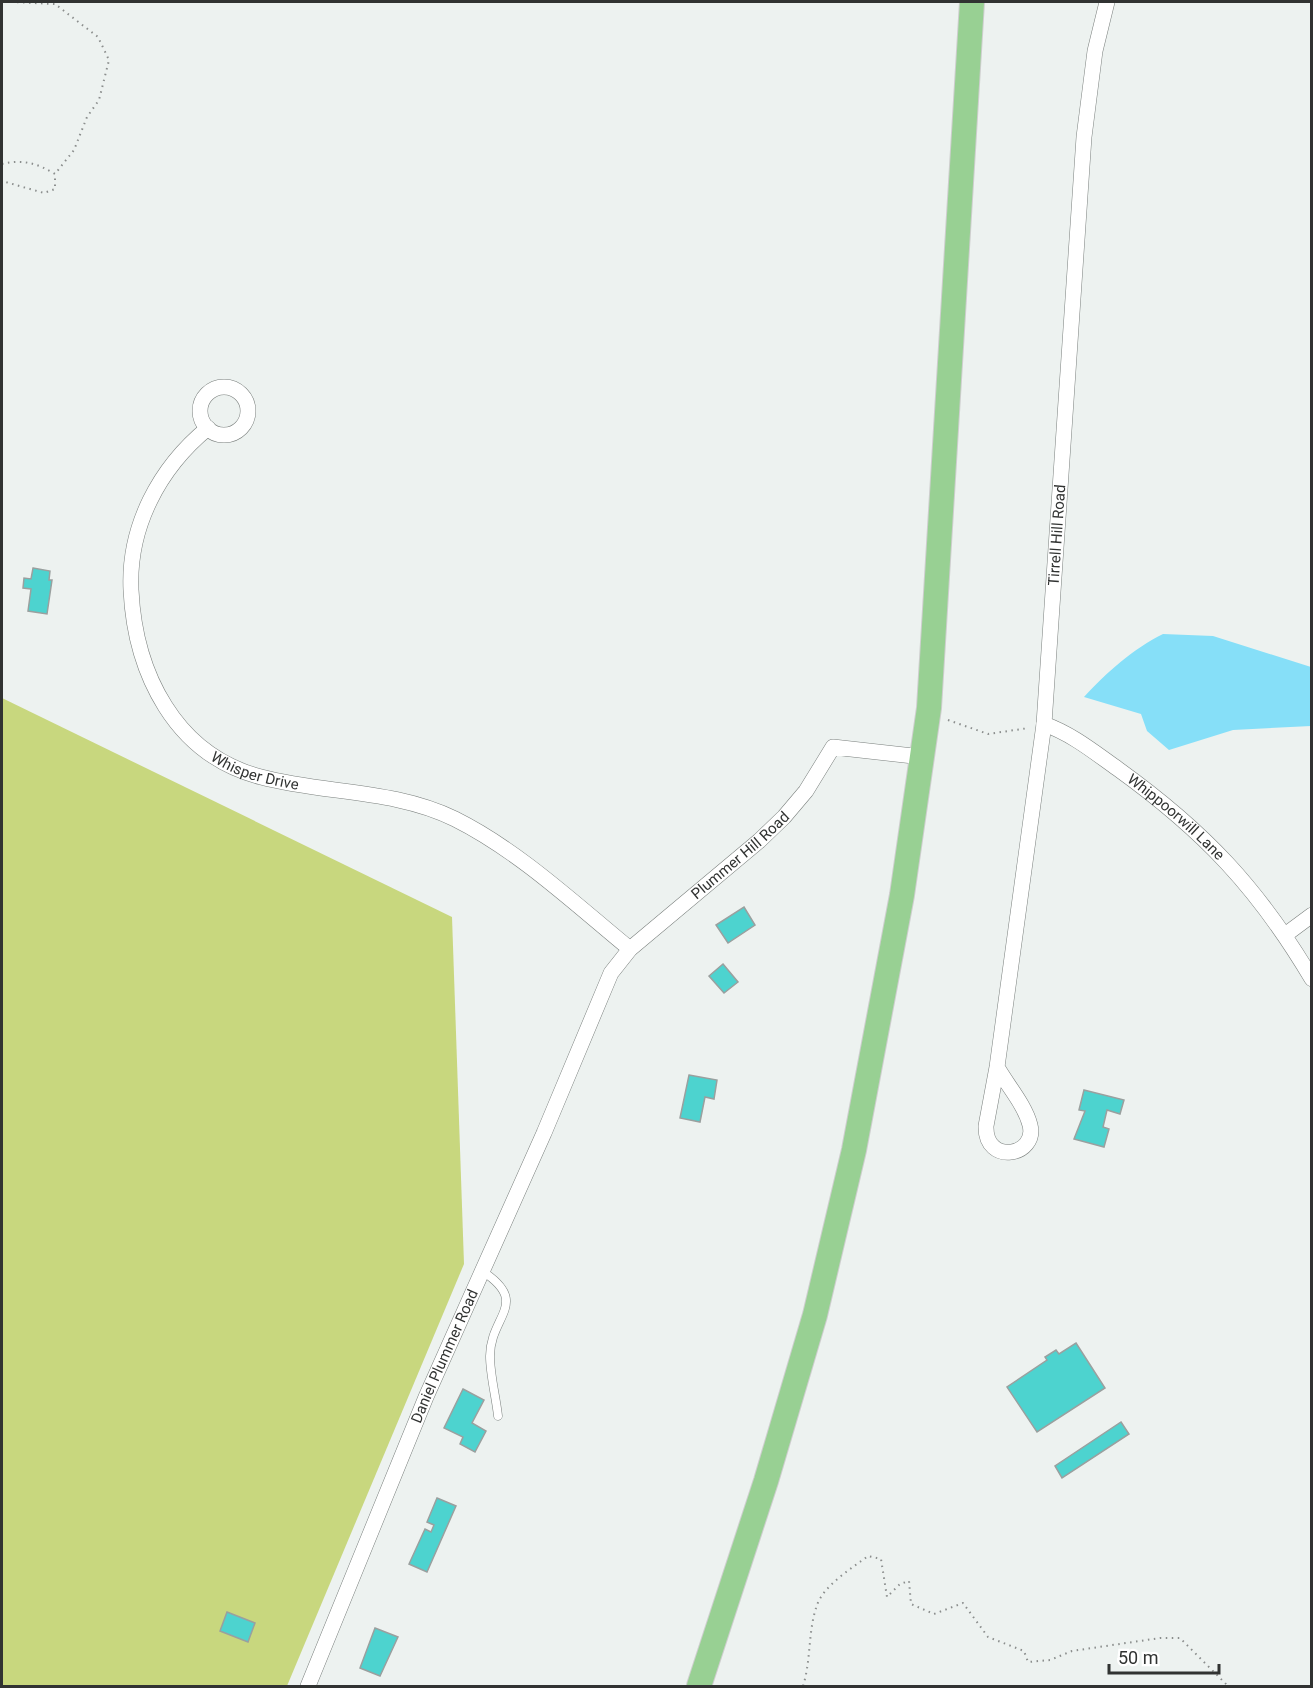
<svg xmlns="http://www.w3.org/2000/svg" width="1313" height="1688" font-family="Roboto,sans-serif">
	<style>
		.green { fill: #c8d77e }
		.water { fill: #86dff8 }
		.building { fill: #4dd3cf; stroke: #9aa09f; stroke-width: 1.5 }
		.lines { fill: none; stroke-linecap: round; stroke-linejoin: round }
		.lane-casing { stroke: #7b807e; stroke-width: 9 }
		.street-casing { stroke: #7b807e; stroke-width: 16 }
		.primary-casing { stroke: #cecece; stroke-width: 26 }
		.path { stroke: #8b8e8d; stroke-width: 2; stroke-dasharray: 1.5 4.5; stroke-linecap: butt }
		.lane { stroke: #fff; stroke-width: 8 }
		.street { stroke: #fff; stroke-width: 15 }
		.primary { stroke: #98d093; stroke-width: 24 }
		.labels { text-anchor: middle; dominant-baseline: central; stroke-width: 4.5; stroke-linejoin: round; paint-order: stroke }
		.street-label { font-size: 15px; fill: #313332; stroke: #fff }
	</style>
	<rect width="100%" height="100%" fill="#edf2f0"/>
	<path class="green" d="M 2,698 L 452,917 L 464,1264 L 287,1686 L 2,1686 Z"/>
	<path class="water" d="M 1163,634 L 1213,636 L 1311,667 L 1311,726 L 1233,730 L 1169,750 L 1147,731 L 1141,714 L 1084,697 C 1106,673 1134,648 1163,634 Z"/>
	<g class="building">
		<path d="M 33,568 L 50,571 L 49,580 L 52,580 L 47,614 L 28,611 L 31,589 L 23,588 L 24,578 L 31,579 Z"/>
		<path d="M 744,907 L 755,925 L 728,943 L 716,925 Z"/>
		<path d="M 723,964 L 738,982 L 724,993 L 709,976 Z"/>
		<path d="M 689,1075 L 717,1080 L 714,1099 L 705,1097 L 700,1122 L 680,1118 Z"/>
		<path d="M 1084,1090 L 1124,1100 L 1120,1114 L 1107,1110 L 1103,1127 L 1109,1129 L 1104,1147 L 1074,1139 L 1085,1111 L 1079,1110 Z"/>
		<path d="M 1076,1343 L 1105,1388 L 1037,1432 L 1007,1387 L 1047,1360 L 1045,1357 L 1056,1350 L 1059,1354 Z"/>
		<path d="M 463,1389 L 484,1400 L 472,1423 L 486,1431 L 475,1452 L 460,1444 L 463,1437 L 444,1428 Z"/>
		<path d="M 1121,1422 L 1129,1434 L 1062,1478 L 1055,1466 Z"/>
		<path d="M 437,1498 L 456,1506 L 427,1572 L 409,1564 L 425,1529 L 431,1532 L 434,1525 L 427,1522 Z"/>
		<path d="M 227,1612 L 255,1623 L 248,1642 L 220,1631 Z"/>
		<path d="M 375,1628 L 398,1637 L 380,1676 L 360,1668 Z"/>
	</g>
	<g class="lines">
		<defs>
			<path id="lane" d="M 482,1271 C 531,1303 490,1316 490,1356 C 490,1375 496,1397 498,1416"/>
			<g id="street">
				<circle cx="224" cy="411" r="24"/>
				<path id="s1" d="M 208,428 C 159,468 128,527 131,590 C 135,673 175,755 261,777 C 325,794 394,789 455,819 C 519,851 575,904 630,949"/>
				<path id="s2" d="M 1044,724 C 1072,734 1094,752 1118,769 C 1204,831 1258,888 1312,979"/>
				<path d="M 1285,935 L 1312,915"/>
				<path id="s3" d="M 997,1067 C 1007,1085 1025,1105 1030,1125 C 1038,1156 985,1166 986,1126 L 997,1067 L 1044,724 L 1084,137 L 1095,51 L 1107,2"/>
				<path id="s4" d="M 308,1686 L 426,1397 L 544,1133 L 611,973 L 630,949 L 759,841 L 784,817 L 806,791 L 833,747 L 922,757"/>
			</g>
			<path id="primary" d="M 699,1686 L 766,1481 L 815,1315 L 854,1150 L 902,895 L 929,708 L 972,2"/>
		</defs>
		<use href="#lane" class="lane-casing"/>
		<use href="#street" class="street-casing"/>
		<use href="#primary" class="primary-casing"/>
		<g class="path">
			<path d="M 11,2 L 55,4 L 98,37 L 109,60 L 99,100 L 87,117 L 74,150 L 55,174"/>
			<path d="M 2,164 C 22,159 37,163 55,174 L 55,189 L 44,193 L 2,181"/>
			<path d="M 948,720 L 988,734 L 1029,728"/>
			<path d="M 803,1686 C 811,1661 808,1633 816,1608 C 822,1586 851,1569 868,1556 L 881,1559 L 887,1597 L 900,1584 L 909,1581 L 911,1604 L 934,1614 L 963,1603 L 988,1637 L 1024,1651 L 1028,1662 L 1050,1660 L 1072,1651 L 1160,1638 L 1180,1638 L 1228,1686"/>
		</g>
		<use href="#lane" class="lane"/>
		<use href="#street" class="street"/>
		<use href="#primary" class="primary"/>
	</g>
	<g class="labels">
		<g class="street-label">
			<text stroke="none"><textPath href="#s3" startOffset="742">Tirrell Hill Road</textPath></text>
			<text stroke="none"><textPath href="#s1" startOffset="423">Whisper Drive</textPath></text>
			<text stroke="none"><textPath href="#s2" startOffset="162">Whippoorwill Lane</textPath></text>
			<text stroke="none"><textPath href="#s4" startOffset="950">Plummer Hill Road</textPath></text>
			<text stroke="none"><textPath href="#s4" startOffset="357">Daniel Plummer Road</textPath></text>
		</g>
	</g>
	<rect width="1313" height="1688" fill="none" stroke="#313332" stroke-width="6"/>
	<path d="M1109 1664v9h110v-9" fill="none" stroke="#313332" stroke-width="3"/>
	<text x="1118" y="1664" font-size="18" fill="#313332" stroke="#ffffff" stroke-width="4.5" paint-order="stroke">50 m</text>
</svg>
